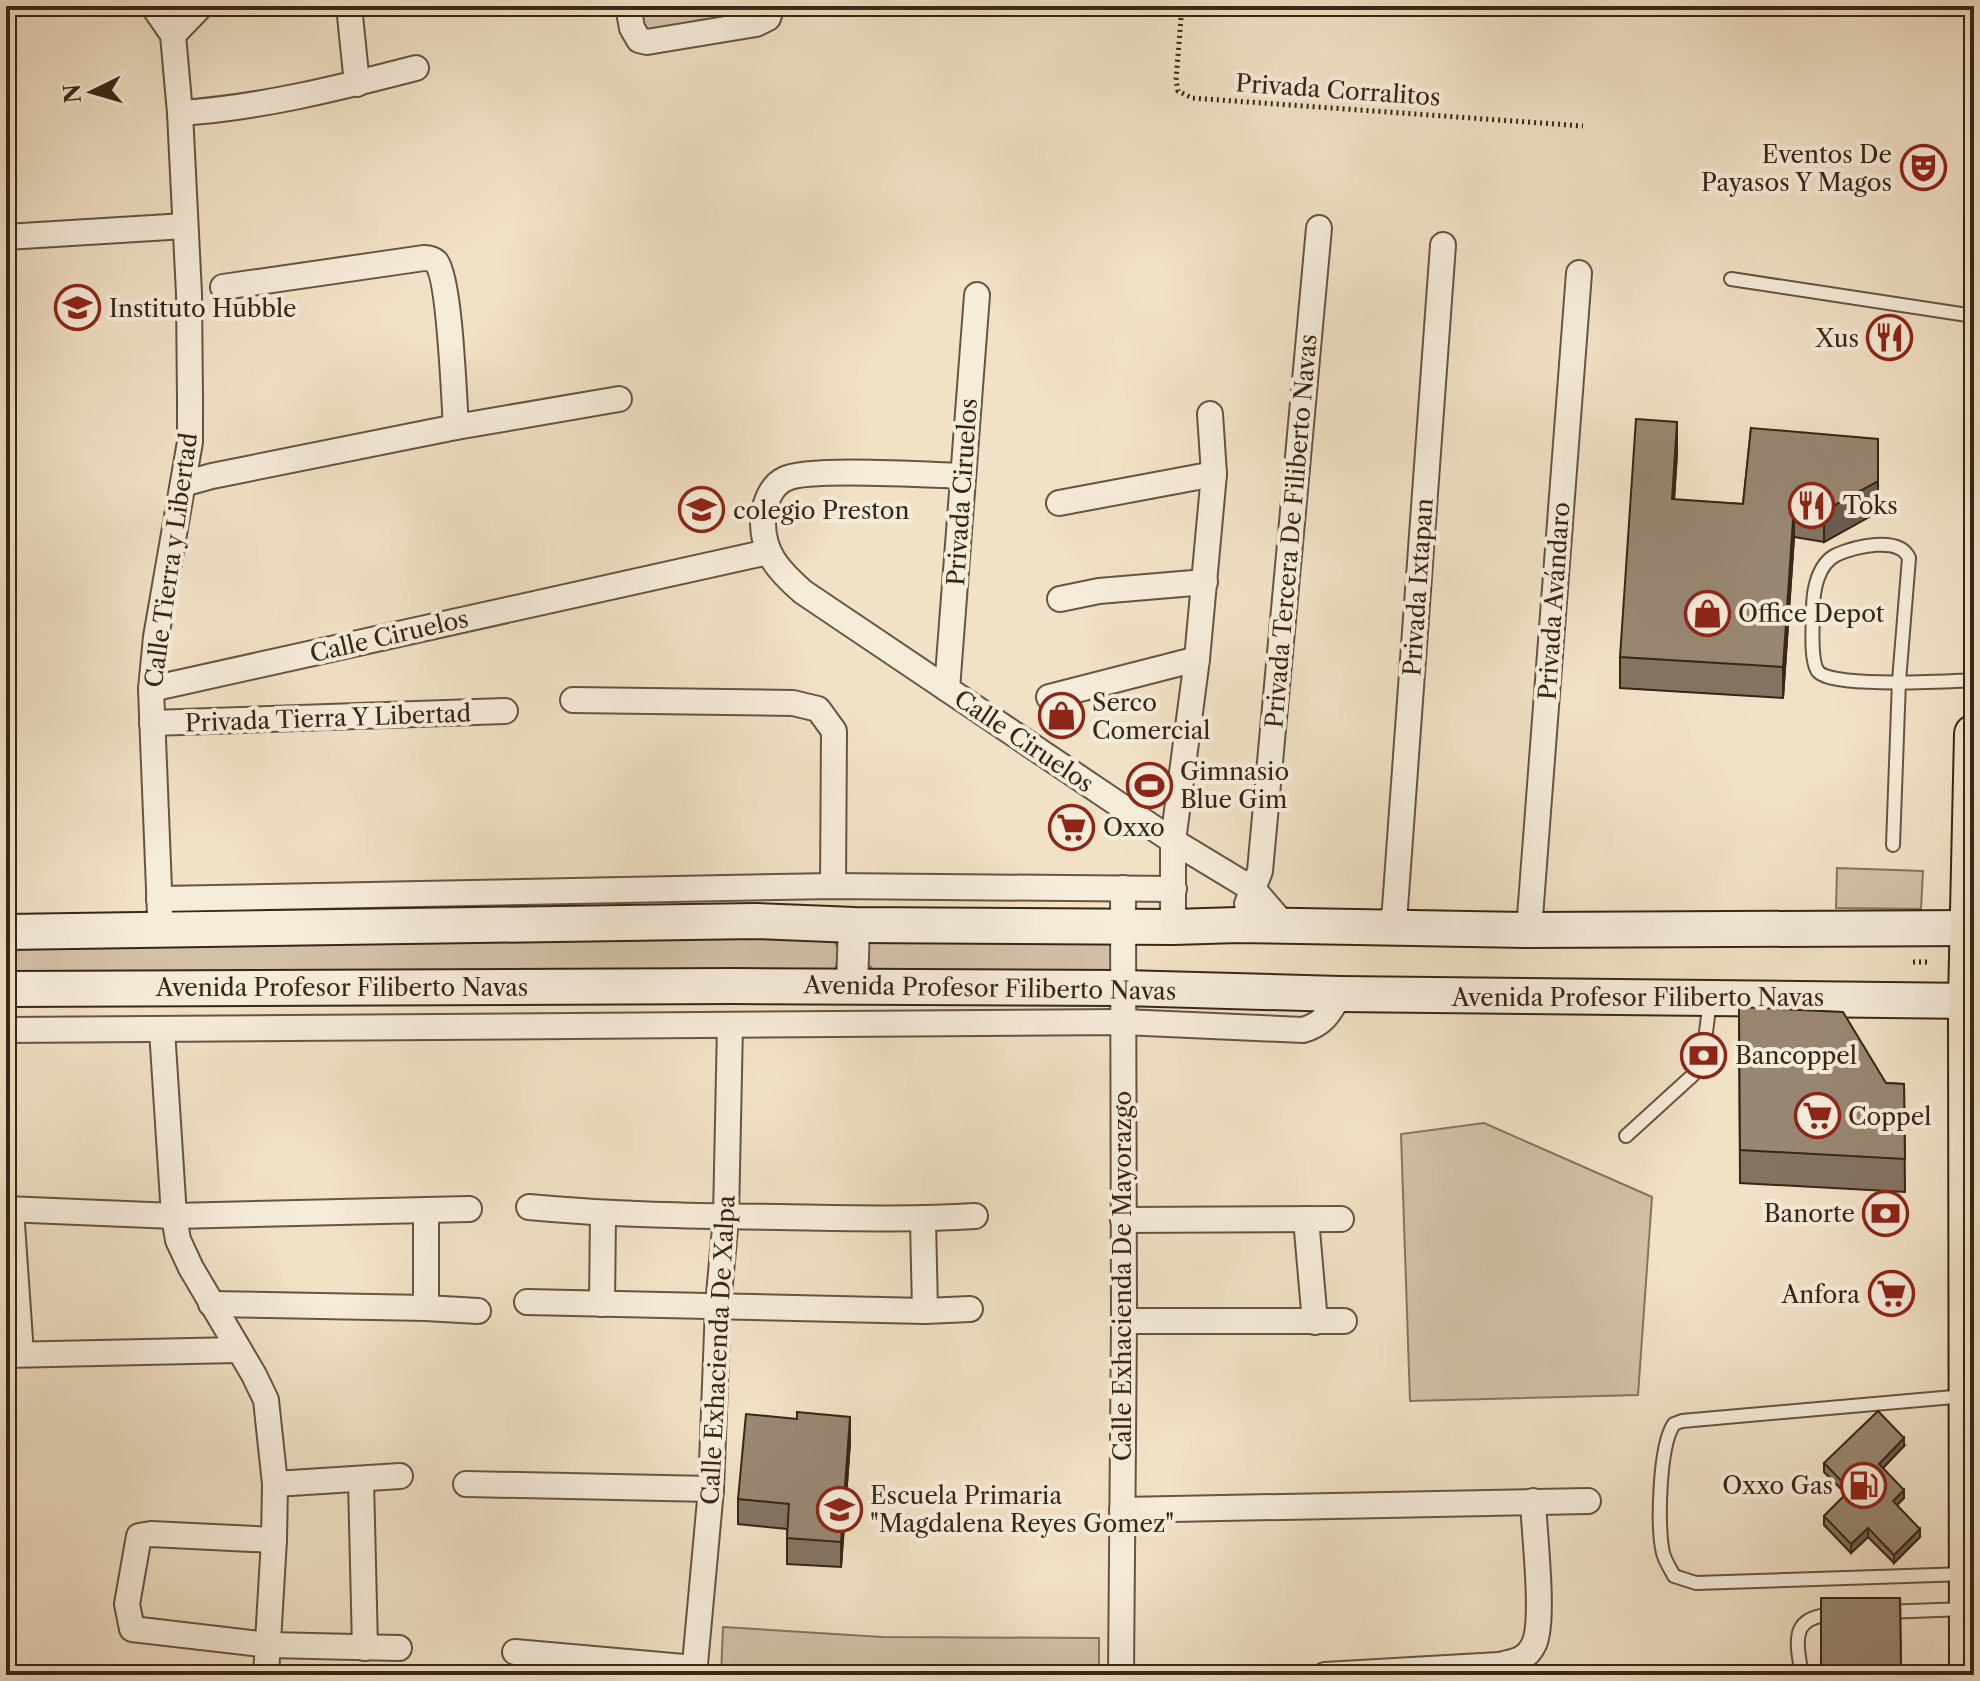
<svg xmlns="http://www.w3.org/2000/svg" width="1980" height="1681" font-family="'Libre Caslon Text',serif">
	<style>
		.green { fill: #d2c1a8; stroke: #85745f; stroke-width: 2 }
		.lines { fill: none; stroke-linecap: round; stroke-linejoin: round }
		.service-casing { stroke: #665542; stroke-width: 16 }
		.minor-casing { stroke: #665542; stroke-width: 28 }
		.tertiary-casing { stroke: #665542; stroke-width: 34 }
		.secondary-casing { stroke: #382616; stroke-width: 38 }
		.primary-casing { stroke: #382616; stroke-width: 42 }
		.path { stroke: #382616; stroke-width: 5; stroke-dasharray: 2 4; stroke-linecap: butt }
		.service { stroke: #f6ecda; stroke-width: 12 }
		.minor { stroke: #f6ecda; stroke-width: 24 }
		.tertiary { stroke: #f6ecda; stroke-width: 30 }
		.secondary { stroke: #f6ecda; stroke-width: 34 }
		.primary { stroke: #f1e1c6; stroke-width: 38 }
		.wall { fill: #837462; stroke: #382616; stroke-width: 2 }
		.shaded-wall { fill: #6a5e50; stroke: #382616; stroke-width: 2 }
		.building { fill: #988772; stroke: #382616; stroke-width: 2 }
		.labels { text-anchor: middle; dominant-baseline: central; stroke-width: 8; stroke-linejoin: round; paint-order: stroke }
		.street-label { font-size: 24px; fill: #382616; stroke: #f6ecda }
		.poi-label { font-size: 24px; fill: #382616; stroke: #f6ecda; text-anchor: start }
	</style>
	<rect width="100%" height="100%" fill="#f1e1c6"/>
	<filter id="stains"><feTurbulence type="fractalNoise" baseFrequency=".0025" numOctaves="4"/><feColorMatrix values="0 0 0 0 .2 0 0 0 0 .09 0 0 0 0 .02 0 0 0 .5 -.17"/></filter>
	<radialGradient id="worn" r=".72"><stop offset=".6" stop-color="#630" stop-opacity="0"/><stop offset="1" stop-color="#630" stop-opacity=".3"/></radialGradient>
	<g class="green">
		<path d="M 636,6 L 757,6 L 756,24 L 647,42 Z"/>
		<path d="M 1837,868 L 1923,871 L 1921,909 L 1836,908 Z"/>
		<path d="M 1109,932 L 1116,954 L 1111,973 L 876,973 L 868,964 L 869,937 Z"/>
		<path d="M 832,936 L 840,953 L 833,975 L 6,977 L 6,937 Z"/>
		<path d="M 1484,1123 L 1652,1197 L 1638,1395 L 1410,1401 L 1401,1134 Z"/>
		<path d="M 723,1627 L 882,1637 L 1099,1638 L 1099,1675 L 721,1675 Z"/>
	</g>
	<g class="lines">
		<defs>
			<g id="service">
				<path d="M 1731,279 L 1974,316"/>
				<path d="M 1893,845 L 1899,681 L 1909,558 C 1899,535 1854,547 1836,555 C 1818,564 1813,590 1813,609 C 1813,624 1810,657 1817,670 C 1826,689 1950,681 1974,680"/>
				<path d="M 1626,1136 L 1693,1075 L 1704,1048 L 1710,1000"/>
				<path d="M 1965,1396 L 1682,1421 L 1674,1424 C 1659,1445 1657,1528 1663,1553 C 1665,1561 1670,1568 1674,1576 L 1696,1583 L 1966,1574"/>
				<path d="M 1884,1612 L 1965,1609"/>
				<path d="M 1802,1675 C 1795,1637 1791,1615 1838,1614"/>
			</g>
			<g id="minor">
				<path d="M 153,6 L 173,35 L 180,113 L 189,294 L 190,400 L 190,442 L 156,637 L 151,689 L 160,914"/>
				<path d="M 349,6 L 357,84"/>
				<path d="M 628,6 L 632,28 L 639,40 L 647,42 L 756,24 L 768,18 L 772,6"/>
				<path d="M 173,35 L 201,6"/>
				<path d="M 180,113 C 259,108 339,88 416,68"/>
				<path d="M 6,237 L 185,226"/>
				<path d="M 223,287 L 424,258 C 428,258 432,258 436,262 C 450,278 454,399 456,427"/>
				<path d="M 963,476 C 931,475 807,467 785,479 C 770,486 764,505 763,520 C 762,553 779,571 803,592 L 1173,841 L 1254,890 L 1285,926"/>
				<path d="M 183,484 L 212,476 L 456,427 L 619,399"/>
				<path d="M 1059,503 L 1214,474"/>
				<path d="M 1060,599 L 1099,591 L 1205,582"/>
				<path d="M 151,689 L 768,552"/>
				<path d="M 947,689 L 977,295"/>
				<path d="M 1049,697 L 1197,659"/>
				<path d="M 573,700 L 793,703 L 818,709 L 834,731 L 833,886"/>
				<path d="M 152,723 L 505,711"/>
				<path d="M 159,899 L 833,886 L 1174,889"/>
				<path d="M 1247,904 L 1260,871 L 1319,228"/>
				<path d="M 1173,927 L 1173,841 L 1197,659 L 1214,474 L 1210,414"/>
				<path d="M 1391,929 L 1395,908 L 1443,245"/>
				<path d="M 1529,930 L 1579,273"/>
				<path d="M 6,1030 L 1123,1022 L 1303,1030 C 1324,1024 1330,1012 1340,994"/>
				<path d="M 162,1030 L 174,1216 L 178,1240 L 191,1268 L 254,1375 L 266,1400 L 275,1484 L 274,1540 L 266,1675"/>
				<path d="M 529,1207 C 612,1215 695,1216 779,1217 C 844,1218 909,1220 975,1216"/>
				<path d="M 6,1209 L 174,1216 L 469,1209"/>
				<path d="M 11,1210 L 21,1354"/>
				<path d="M 1306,1219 L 1315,1322"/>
				<path d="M 923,1220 L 925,1311"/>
				<path d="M 1123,1220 L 1341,1219"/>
				<path d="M 527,1302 L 925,1311 L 970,1309"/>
				<path d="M 211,1304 L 426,1308 L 478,1311"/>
				<path d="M 602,1304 L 603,1214"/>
				<path d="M 426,1308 L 426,1210"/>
				<path d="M 1124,1321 L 1344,1321"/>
				<path d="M 6,1355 L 237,1350"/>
				<path d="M 361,1480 L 365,1648"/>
				<path d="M 275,1484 L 400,1476"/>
				<path d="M 466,1484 L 711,1489"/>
				<path d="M 1122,1510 L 1588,1501"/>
				<path d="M 274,1540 L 151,1534 L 139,1536 L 127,1604 L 132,1629 L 269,1645 L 399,1648"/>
				<path d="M 515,1652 L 695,1668"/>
				<path d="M 694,1675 L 711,1489 L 718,1306 L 726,1217 L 730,1025"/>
				<path d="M 1121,1675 L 1124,1321 L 1123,888"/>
				<path d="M 1325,1675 L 1499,1665 C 1514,1662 1527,1660 1534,1644 C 1545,1621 1534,1531 1533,1501"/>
			</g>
			<path id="tertiary" d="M 852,987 L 854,925"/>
			<g id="secondary">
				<path d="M 6,932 L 756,921 L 854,925 L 1173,927 L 1238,925 L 1529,930 L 1974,928"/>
				<path d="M 6,989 L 733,986 L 1123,988 L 1340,994 L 1974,1001"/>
			</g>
			<path id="primary" d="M 1969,1675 L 1968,1000 L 1974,734"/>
		</defs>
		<use href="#service" class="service-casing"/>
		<use href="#minor" class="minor-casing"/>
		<use href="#tertiary" class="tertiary-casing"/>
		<use href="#secondary" class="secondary-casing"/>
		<use href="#primary" class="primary-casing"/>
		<g class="path">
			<path d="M 1182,6 L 1176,80 L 1178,91 L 1192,98 L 1583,126"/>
			<path d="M 1913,962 L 1928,962"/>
		</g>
		<use href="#service" class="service"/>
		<use href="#minor" class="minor"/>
		<use href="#tertiary" class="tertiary"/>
		<use href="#secondary" class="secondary"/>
		<use href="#primary" class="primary"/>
	</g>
	<g class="wall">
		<path d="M 1751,428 L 1878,512 L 1824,542 L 1794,537 L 1783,698 L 1620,688 L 1620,657 L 1677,453 L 1674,500 L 1743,504 Z"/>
		<path d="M 1739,1007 L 1886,1083 L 1904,1084 L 1905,1192 L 1740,1183 Z"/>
		<path d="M 850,1442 L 841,1567 L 787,1564 L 787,1529 L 738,1524 L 738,1499 Z"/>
		<path d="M 1904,1446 L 1883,1468 L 1904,1498 L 1897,1505 L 1920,1537 L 1894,1563 L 1868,1537 L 1851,1553 L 1824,1525 L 1824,1516 L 1846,1494 L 1824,1472 L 1824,1463 Z"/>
		<path d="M 1821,1598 L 1900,1598 L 1901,1675 L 1821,1675 Z"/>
	</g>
	<g class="shaded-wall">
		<path d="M 1677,422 L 1677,453 L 1672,530 L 1672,499 Z"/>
		<path d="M 1878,481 L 1878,512 L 1824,542 L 1824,511 Z"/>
		<path d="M 1794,506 L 1794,537 L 1783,698 L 1783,667 Z"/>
		<path d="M 850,1417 L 850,1442 L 841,1567 L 841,1542 Z"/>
		<path d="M 1904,1438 L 1904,1446 L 1879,1472 L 1879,1464 Z"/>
		<path d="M 1904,1490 L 1904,1498 L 1893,1509 L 1893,1501 Z"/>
		<path d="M 1868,1528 L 1868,1537 L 1851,1553 L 1851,1544 Z"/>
		<path d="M 1920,1529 L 1920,1537 L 1894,1563 L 1894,1555 Z"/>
	</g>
	<g class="building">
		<path d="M 1636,419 L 1677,422 L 1672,499 L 1743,504 L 1751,428 L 1878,439 L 1878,481 L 1824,511 L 1794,506 L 1783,667 L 1620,657 Z"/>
		<path d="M 1739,1007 L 1843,1012 L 1886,1083 L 1904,1084 L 1905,1159 L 1740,1150 Z"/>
		<path d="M 1878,1411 L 1904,1438 L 1879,1464 L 1904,1490 L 1893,1501 L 1920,1529 L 1894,1555 L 1868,1528 L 1851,1544 L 1824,1516 L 1850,1490 L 1824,1463 Z"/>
		<path d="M 797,1412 L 850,1417 L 841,1542 L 787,1538 L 789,1504 L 738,1499 L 746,1414 L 797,1419 Z"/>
		<path d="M 1821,1598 L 1900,1598 L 1901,1669 L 1821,1670 Z"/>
	</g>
	<defs>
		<symbol id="theatre-ring" viewBox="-11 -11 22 22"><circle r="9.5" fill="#f6ecda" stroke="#8f2418" stroke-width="1.5"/><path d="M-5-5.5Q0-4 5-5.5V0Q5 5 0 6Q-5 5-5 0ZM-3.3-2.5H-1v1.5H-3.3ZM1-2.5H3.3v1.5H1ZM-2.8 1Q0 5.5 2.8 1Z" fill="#8f2418"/></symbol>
		<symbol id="school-ring" viewBox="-11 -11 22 22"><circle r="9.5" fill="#f6ecda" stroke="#8f2418" stroke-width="1.5"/><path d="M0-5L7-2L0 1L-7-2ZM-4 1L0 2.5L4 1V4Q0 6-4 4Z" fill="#8f2418"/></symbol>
		<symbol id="restaurant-ring" viewBox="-11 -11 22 22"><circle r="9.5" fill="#f6ecda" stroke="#8f2418" stroke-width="1.5"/><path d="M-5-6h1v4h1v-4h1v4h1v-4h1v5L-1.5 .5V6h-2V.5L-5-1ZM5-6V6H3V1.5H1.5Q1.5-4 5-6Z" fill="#8f2418"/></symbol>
		<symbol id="shop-ring" viewBox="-11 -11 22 22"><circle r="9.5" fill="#f6ecda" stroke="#8f2418" stroke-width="1.5"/><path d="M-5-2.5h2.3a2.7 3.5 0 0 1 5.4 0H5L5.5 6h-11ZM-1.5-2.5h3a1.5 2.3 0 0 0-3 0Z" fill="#8f2418"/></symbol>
		<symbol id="stadium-ring" viewBox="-11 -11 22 22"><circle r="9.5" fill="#f6ecda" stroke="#8f2418" stroke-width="1.5"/><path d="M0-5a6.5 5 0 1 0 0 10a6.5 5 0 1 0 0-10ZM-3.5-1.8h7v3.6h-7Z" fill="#8f2418"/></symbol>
		<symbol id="supermarket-ring" viewBox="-11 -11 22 22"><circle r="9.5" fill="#f6ecda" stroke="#8f2418" stroke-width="1.5"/><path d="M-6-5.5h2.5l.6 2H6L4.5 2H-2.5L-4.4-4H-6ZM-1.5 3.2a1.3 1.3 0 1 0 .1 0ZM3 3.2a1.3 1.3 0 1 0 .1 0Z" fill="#8f2418"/></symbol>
		<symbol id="bank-ring" viewBox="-11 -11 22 22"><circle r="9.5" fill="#f6ecda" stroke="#8f2418" stroke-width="1.5"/><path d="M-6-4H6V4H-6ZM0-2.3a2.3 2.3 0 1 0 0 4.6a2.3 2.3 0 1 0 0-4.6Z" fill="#8f2418"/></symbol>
		<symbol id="fuel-ring" viewBox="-11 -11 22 22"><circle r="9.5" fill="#f6ecda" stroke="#8f2418" stroke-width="1.5"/><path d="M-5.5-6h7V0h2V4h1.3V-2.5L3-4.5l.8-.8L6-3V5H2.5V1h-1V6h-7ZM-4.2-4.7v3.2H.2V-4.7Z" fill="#8f2418"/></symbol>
	</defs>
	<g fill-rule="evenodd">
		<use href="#theatre-ring" x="1898" y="142" width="51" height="51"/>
		<use href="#school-ring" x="52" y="282" width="51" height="51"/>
		<use href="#restaurant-ring" x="1864" y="312" width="51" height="51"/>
		<use href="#restaurant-ring" x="1786" y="480" width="51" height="51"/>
		<use href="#school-ring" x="676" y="484" width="51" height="51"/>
		<use href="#shop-ring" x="1682" y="588" width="51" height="51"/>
		<use href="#shop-ring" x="1036" y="690" width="51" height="51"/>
		<use href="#stadium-ring" x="1124" y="760" width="51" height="51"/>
		<use href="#supermarket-ring" x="1046" y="802" width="51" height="51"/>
		<use href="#bank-ring" x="1678" y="1030" width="51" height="51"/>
		<use href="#supermarket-ring" x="1792" y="1090" width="51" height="51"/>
		<use href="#bank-ring" x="1860" y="1188" width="51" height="51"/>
		<use href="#supermarket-ring" x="1866" y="1268" width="51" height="51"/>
		<use href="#fuel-ring" x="1838" y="1460" width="51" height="51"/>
		<use href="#school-ring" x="814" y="1484" width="51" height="51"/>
	</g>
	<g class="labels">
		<g class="street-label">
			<text transform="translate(1338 90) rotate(4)">Privada Corralitos</text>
			<text transform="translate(962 492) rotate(-86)">Privada Ciruelos</text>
			<text transform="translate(1291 531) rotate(-85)">Privada Tercera De Filiberto Navas</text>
			<text transform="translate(171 560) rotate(-82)">Calle Tierra y Libertad</text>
			<text transform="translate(1418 587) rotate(-86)">Privada Ixtapan</text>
			<text transform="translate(1554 601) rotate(-86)">Privada Avándaro</text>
			<text transform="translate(389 636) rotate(-13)">Calle Ciruelos</text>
			<text transform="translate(328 718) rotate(-2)">Privada Tierra Y Libertad</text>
			<text transform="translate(1024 741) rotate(34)">Calle Ciruelos</text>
			<text x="342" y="987">Avenida Profesor Filiberto Navas</text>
			<text transform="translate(990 988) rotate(1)">Avenida Profesor Filiberto Navas</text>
			<text x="1638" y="997">Avenida Profesor Filiberto Navas</text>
			<text transform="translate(1122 1276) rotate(-90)">Calle Exhacienda De Mayorazgo</text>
			<text transform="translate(718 1350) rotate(-87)">Calle Exhacienda De Xalpa</text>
		</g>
		<g class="poi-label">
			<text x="1892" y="154" text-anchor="end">Eventos De<tspan x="1892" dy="28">Payasos Y Magos</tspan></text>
			<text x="109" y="308">Instituto Hubble</text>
			<text x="1859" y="338" text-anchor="end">Xus</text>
			<text x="1843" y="505">Toks</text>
			<text x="733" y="510">colegio Preston</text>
			<text x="1738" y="613">Office Depot</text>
			<text x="1092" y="702">Serco<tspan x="1092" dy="28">Comercial</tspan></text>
			<text x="1180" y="771">Gimnasio<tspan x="1180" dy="28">Blue Gim</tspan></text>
			<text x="1103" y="827">Oxxo</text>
			<text x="1735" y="1055">Bancoppel</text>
			<text x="1848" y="1116">Coppel</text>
			<text x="1855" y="1213" text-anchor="end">Banorte</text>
			<text x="1860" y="1294" text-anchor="end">Anfora</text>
			<text x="1833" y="1485" text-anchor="end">Oxxo Gas</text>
			<text x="870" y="1495">Escuela Primaria<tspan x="870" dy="28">"Magdalena Reyes Gomez"</tspan></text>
		</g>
	</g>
	<rect width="1980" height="1681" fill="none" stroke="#f1e1c6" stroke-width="32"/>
	<rect x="8" y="8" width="1964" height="1665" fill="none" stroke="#382616" stroke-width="4"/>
	<rect x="16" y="16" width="1948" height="1649" fill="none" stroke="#382616" stroke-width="2"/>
	<g transform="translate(92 92) rotate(265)" stroke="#f6ecda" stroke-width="6" paint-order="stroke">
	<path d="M0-6L14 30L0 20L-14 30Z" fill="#382616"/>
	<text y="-12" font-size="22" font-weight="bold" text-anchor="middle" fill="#382616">N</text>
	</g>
	<rect width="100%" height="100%" filter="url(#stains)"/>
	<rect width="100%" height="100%" fill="url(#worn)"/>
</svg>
